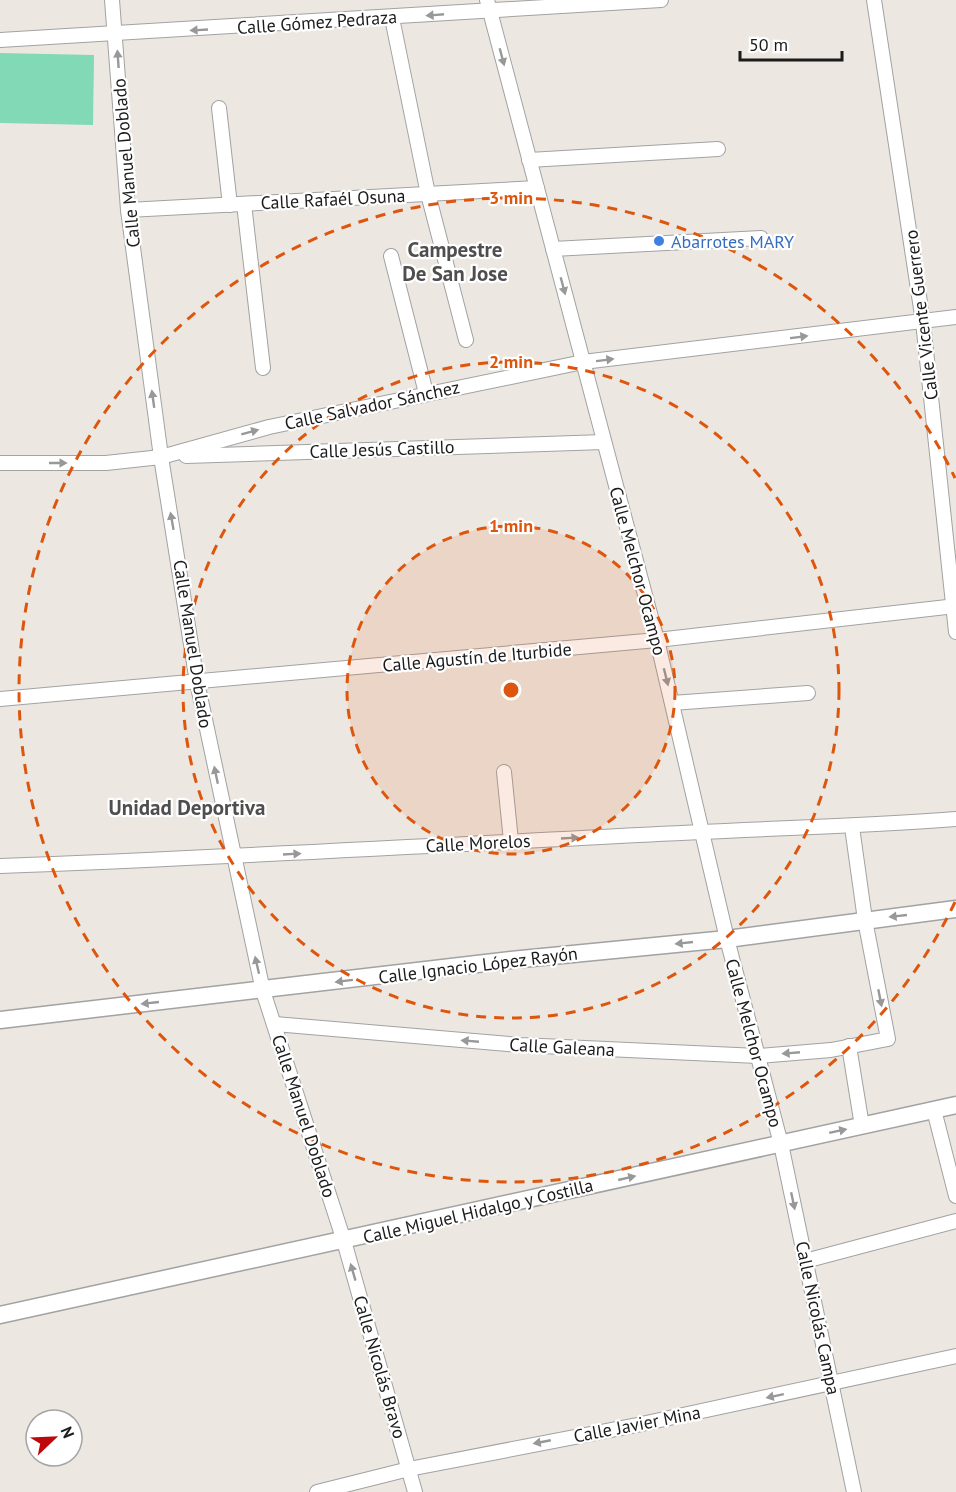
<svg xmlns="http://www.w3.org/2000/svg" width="956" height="1492" font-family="'PT Sans',sans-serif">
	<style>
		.pitch { fill: #81d9b6 }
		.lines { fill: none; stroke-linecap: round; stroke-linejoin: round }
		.minor-casing { stroke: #a2a2a2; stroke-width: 16 }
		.tertiary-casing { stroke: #a2a2a2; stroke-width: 19 }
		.minor { stroke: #fff; stroke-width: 14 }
		.tertiary { stroke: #fff; stroke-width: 16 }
		.oneway { fill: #989898 }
		.ring { fill: none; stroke: #de560d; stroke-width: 3; stroke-dasharray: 10 8 }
		.shop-dot { fill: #3f7fe0; stroke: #fff; stroke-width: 2 }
		.labels { text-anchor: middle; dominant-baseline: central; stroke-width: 4.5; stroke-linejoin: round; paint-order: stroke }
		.street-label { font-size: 18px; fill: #1b1b1b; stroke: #fff }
		.shop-label { font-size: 18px; fill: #366cbe; stroke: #fff; text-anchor: start }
		.quarter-label { font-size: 21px; font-weight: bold; fill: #4e4e4e; stroke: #fff }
		.centre { fill: #de560d; stroke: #fff; stroke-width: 3 }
		.ring-label { font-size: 18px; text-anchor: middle; font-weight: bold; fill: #de560d; stroke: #fff; stroke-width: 4.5; stroke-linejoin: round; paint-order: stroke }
	</style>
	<rect width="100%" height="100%" fill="#ece8e1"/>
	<path class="pitch" d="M 0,53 L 94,55 L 93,125 L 0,123 Z"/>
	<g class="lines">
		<defs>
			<g id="minor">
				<path d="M 112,0 L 128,210 L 161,457 L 197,682 L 263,991 L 344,1241 L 415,1492"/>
				<path d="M 487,0 L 657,640 L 727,939 L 781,1144 L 854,1492"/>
				<path d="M 874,0 L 923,322 L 956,632"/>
				<path d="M 392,18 L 428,194 L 466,340"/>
				<path d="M 0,40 L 661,0"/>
				<path d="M 219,108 L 230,205"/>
				<path d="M 529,160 L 718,149"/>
				<path d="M 244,204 L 263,368"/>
				<path d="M 128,210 L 537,188"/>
				<path d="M 553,249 L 761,238"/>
				<path d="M 391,256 L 426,393"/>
				<path d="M 186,456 L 604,442"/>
				<path d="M 0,463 L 106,463 L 161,457 L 269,427 L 583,362 L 956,317"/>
				<path d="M 0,699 L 657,640 L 956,606"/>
				<path d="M 672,703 L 808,693"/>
				<path d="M 504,772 L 511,841"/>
				<path d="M 0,866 C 213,858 426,846 639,835 C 745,829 850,827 956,819"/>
				<path d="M 275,1024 L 520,1045 L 758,1056 L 831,1050 L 888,1039 L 865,920 L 852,827"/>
				<path d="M 849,1046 L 862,1126"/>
				<path d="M 934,1110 L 956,1196"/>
				<path d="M 805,1261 L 956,1221"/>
				<path d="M 317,1492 L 409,1469 L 637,1425 L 956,1356"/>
			</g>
			<g id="tertiary">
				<path d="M 0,1020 L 511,960 L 727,939 L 956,909"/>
				<path d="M 0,1315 L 956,1105"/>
			</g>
		</defs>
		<use href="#minor" class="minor-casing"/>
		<use href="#tertiary" class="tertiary-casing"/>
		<use href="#minor" class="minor"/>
		<use href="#tertiary" class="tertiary"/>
	</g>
	<defs><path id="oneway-solid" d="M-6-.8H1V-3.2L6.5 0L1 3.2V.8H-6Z" transform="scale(1.5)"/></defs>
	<g class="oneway">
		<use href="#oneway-solid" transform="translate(435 15) rotate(175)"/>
		<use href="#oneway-solid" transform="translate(199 30) rotate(177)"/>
		<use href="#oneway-solid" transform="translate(502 57) rotate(75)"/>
		<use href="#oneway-solid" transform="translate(118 59) rotate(-94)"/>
		<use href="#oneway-solid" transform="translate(563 286) rotate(75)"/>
		<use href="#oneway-solid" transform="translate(799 337) rotate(-7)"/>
		<use href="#oneway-solid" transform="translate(605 360) rotate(-7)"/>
		<use href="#oneway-solid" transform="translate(153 399) rotate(-98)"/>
		<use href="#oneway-solid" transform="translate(250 432) rotate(-15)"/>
		<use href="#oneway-solid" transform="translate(58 463)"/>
		<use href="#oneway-solid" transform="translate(172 521) rotate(-100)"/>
		<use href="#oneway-solid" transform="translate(666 677) rotate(76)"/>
		<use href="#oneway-solid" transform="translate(216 775) rotate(-102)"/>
		<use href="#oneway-solid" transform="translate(570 838) rotate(-3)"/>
		<use href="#oneway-solid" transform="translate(292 854) rotate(-3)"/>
		<use href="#oneway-solid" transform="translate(898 916) rotate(174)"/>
		<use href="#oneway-solid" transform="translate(684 943) rotate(174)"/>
		<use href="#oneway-solid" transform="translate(257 965) rotate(-103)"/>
		<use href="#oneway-solid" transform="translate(344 981) rotate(173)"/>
		<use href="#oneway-solid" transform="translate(880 998) rotate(79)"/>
		<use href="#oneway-solid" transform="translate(150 1003) rotate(174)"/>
		<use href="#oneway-solid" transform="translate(470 1041) rotate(-175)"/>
		<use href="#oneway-solid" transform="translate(791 1053) rotate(175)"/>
		<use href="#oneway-solid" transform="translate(838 1131) rotate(-12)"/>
		<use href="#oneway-solid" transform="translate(627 1178) rotate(-13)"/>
		<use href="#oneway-solid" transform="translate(793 1201) rotate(78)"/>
		<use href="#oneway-solid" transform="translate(353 1272) rotate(-106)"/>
		<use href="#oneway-solid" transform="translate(775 1396) rotate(168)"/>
		<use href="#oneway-solid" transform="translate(542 1442) rotate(169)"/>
	</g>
	<circle cx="511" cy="690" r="164" fill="#de560d" fill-opacity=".12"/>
	<g class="ring">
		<circle cx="511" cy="690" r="164"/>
		<circle cx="511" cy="690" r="328"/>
		<path d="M955 902A492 492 0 1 1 955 478"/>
	</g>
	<circle class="shop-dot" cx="659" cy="241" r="6"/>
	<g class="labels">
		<g class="street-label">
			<text transform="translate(317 22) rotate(-4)">Calle Gómez Pedraza</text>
			<text transform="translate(126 163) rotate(-95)">Calle Manuel Doblado</text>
			<text transform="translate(333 199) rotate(-3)">Calle Rafaél Osuna</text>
			<text transform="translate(921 315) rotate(-97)">Calle Vicente Guerrero</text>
			<text transform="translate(372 405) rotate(-12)">Calle Salvador Sánchez</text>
			<text transform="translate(382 449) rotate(-2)">Calle Jesús Castillo</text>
			<text transform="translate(638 571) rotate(75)">Calle Melchor Ocampo</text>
			<text transform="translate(193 644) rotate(81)">Calle Manuel Doblado</text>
			<text transform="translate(477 657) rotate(-5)">Calle Agustín de Iturbide</text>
			<text transform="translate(478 843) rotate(-3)">Calle Morelos</text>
			<text transform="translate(478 965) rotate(-7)">Calle Ignacio López Rayón</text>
			<text transform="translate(754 1043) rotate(75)">Calle Melchor Ocampo</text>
			<text transform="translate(562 1047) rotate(3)">Calle Galeana</text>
			<text transform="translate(304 1116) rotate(72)">Calle Manuel Doblado</text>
			<text transform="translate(478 1211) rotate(-13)">Calle Miguel Hidalgo y Costilla</text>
			<text transform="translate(818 1318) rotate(78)">Calle Nicolás Campa</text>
			<text transform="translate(380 1367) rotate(74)">Calle Nicolás Bravo</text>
			<text transform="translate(637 1424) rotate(-11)">Calle Javier Mina</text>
		</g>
		<g class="shop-label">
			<text x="671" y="241">Abarrotes MARY</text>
		</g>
		<g class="quarter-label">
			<text x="455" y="249">Campestre<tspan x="455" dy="24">De San Jose</tspan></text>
			<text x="187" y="807">Unidad Deportiva</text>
		</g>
	</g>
	<circle cx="511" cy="690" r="9" class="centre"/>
	<g class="ring-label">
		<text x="511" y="204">3 min</text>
		<text x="511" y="368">2 min</text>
		<text x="511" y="532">1 min</text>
	</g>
	<g transform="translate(54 1438) rotate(67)"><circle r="28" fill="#ffffff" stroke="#a4a4a4" stroke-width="1.5"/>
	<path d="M0-4.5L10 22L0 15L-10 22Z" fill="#bd090b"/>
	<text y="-9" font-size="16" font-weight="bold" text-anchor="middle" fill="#1b1b1b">N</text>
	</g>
	<path d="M740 51v9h102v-9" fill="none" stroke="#1b1b1b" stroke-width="3"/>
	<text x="749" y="51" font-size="18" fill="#1b1b1b" stroke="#ffffff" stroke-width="4.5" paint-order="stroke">50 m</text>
</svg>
